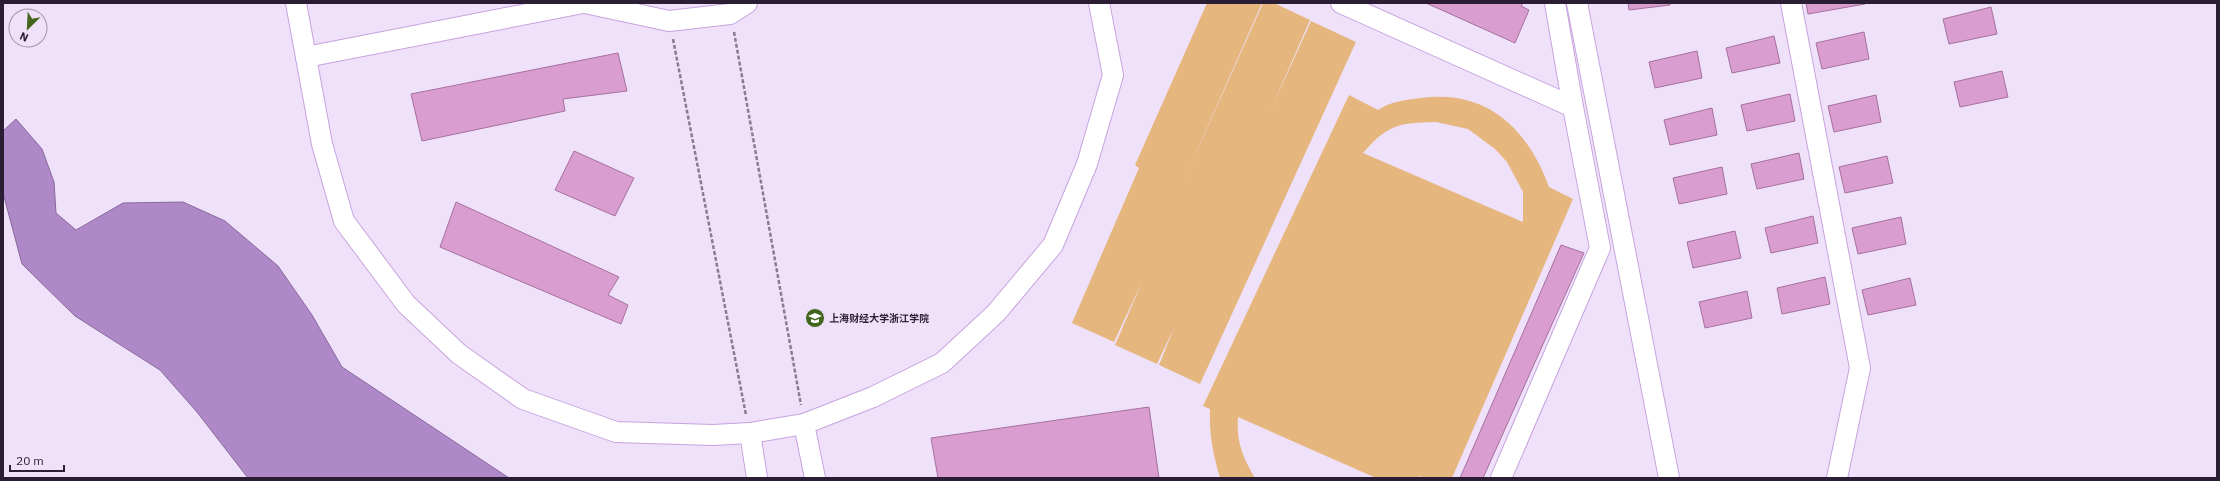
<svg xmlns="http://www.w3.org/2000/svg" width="2220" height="481" font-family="'IBM Plex Sans','Noto Sans SC',sans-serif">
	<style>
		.green { fill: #e5b77e; fill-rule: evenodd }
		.water { fill: #af89c7; stroke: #87699b }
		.building { fill: #d99dcf; stroke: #a5709d }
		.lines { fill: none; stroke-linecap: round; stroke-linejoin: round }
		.minor-casing { stroke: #c7a3de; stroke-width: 22 }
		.path { stroke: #897b92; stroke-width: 2.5; stroke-dasharray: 4 2; stroke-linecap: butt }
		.minor { stroke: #fff; stroke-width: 20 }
		.labels { text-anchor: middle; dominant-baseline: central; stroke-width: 3; stroke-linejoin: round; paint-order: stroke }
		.poi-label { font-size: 10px; font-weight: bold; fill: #2b1d33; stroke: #f0e1fa; text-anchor: start }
	</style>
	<rect width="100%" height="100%" fill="#f0e1fa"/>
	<g class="green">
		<path d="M 1207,3 L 1262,3 L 1181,187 L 1263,3 L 1274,3 L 1310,20 L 1269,114 L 1311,21 L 1356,42 L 1200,384 L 1159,365 L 1174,328 L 1157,364 L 1115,345 L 1143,280 L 1114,342 L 1072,323 L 1139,168 L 1135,165 Z"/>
		<path d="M 1349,95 L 1378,110 C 1392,101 1405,100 1421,98 C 1487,89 1528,129 1549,187 L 1573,199 L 1452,478 L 1419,478 L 1420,475 L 1417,478 L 1376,478 L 1238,417 C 1236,441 1243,458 1255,478 L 1220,478 C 1213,454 1209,434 1210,409 L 1203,406 ZM 1436,122 L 1468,129 L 1495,149 L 1507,162 L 1523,192 L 1523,222 L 1363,153 C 1388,124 1399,123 1436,122 Z"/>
	</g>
	<path class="water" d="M 16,119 L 42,149 L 54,182 L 56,213 L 76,230 L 123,203 L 183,202 L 225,221 L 278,266 L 312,315 L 342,367 L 509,478 L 248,478 L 197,412 L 160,370 L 75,316 L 22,264 L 3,193 L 3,131 Z"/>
	<g class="building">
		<path d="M 1426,3 L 1523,3 L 1521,6 L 1529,10 L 1515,43 Z"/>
		<path d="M 1628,3 L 1670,3 L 1670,5 L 1629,10 Z"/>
		<path d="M 1806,3 L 1865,3 L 1865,4 L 1808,14 Z"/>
		<path d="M 1991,7 L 1997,34 L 1949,44 L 1943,19 Z"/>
		<path d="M 1864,32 L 1869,59 L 1822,69 L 1816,43 Z"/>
		<path d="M 1774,36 L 1780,63 L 1732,73 L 1726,48 Z"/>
		<path d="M 1697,51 L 1702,78 L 1655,88 L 1649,62 Z"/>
		<path d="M 618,53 L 627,91 L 563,99 L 565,111 L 422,141 L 411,94 Z"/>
		<path d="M 2002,71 L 2008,97 L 1960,107 L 1954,82 Z"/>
		<path d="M 1790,94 L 1795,121 L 1747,131 L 1741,105 Z"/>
		<path d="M 1876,95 L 1881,122 L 1834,132 L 1828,106 Z"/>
		<path d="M 1712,108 L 1717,135 L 1670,145 L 1664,120 Z"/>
		<path d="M 574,151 L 634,178 L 615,216 L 555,190 Z"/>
		<path d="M 1799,153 L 1804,179 L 1757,189 L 1751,164 Z"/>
		<path d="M 1887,156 L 1893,183 L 1845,193 L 1839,167 Z"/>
		<path d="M 1722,167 L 1727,194 L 1679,204 L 1673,178 Z"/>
		<path d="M 456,202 L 619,277 L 608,295 L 628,305 L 621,324 L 440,247 Z"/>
		<path d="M 1813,216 L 1818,243 L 1771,253 L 1765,228 Z"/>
		<path d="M 1901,217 L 1906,244 L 1858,254 L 1852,228 Z"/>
		<path d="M 1735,231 L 1741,258 L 1693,268 L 1687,242 Z"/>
		<path d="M 1561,245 L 1584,253 L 1483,478 L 1460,478 Z"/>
		<path d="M 1825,277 L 1830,304 L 1782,314 L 1777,288 Z"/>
		<path d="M 1910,278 L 1916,305 L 1868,315 L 1862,290 Z"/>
		<path d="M 1747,291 L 1752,318 L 1705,328 L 1699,302 Z"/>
		<path d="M 1149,407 L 1159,478 L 938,478 L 931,438 Z"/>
	</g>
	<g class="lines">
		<defs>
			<g id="minor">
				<path d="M 296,3 L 322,144 L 344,221 L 406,304 L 459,354 L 523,399 L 616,432 L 713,435 L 750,433 L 804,424 L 873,397 L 942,363 L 996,313 L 1053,245 L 1087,164 L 1113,75 L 1099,3"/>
				<path d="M 585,3 L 669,21 L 730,14 L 747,3"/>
				<path d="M 1341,3 L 1573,107"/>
				<path d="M 1577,3 L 1669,478"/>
				<path d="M 1791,3 L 1860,368 L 1837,478"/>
				<path d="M 306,57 L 583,3"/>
				<path d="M 804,424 L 815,478"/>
				<path d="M 750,433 L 757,478"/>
				<path d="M 1501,478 L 1600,248 L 1573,107 L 1555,3"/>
			</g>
		</defs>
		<use href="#minor" class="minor-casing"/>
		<g class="path">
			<path d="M 734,32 L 801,405"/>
			<path d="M 673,39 L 746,415"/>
		</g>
		<use href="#minor" class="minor"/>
	</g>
	<defs>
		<symbol id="university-disc" viewBox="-11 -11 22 22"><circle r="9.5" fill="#42661e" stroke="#f0e1fa"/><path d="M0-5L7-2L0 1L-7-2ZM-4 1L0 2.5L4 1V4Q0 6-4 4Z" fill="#fff"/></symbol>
	</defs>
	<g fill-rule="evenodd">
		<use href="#university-disc" x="804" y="307" width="22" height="22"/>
	</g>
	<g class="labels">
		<g class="poi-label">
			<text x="829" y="318">上海财经大学浙江学院</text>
		</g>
	</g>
	<rect width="2220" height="481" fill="none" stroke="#2b1d33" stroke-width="8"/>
	<g transform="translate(28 28) rotate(204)"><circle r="19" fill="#f0e1fa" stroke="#a193aa"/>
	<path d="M0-3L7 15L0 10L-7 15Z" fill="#42661e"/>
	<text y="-6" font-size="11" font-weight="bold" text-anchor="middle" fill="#2b1d33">N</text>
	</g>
	<path d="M10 465v6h54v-6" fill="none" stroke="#2b1d33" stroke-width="2"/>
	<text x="16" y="465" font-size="12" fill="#2b1d33" stroke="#f0e1fa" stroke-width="3" paint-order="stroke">20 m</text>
</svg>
